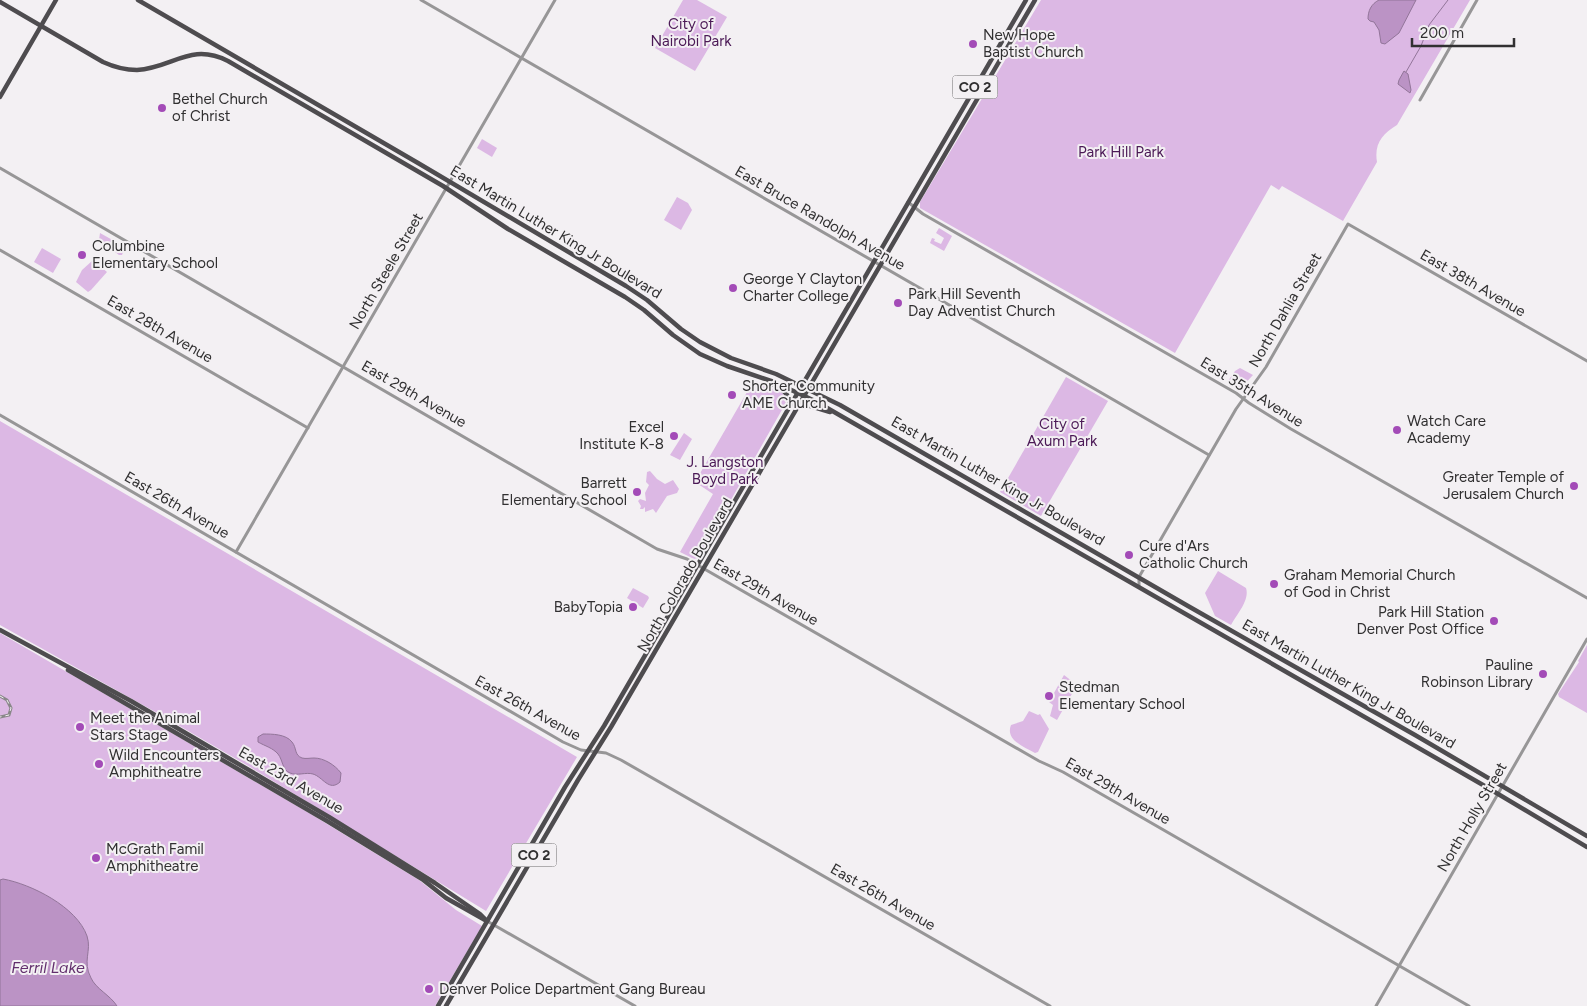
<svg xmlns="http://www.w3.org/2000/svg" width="1587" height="1006" font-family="Figtree,sans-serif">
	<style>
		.green { fill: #dcb8e4 }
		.water { fill: #bb93c5; stroke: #927599 }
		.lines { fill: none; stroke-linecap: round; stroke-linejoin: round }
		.stream { stroke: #927599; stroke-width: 1 }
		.minor { stroke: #979697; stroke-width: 3 }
		.major { stroke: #4e4c4f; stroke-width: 4.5 }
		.rail-casing { stroke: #898789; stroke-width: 3 }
		.rail { stroke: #f3f0f3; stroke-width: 1; stroke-dasharray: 4; stroke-linecap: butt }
		.poi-dot { fill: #a34bb7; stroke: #f3f0f3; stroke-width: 2 }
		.labels { text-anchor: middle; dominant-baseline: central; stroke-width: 4; stroke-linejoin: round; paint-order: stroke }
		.shield { fill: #f3f0f3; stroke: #6b6a6b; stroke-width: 1 }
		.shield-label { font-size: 14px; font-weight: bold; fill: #313031 }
		.park-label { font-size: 15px; fill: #4b1956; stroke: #f3f0f3 }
		.poi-label { font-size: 15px; fill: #313031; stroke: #f3f0f3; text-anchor: start }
		.street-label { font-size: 15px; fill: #313031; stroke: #f3f0f3 }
		.water-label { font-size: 16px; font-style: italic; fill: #622f6d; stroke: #f3f0f3 }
	</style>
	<rect width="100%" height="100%" fill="#f3f0f3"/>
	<g class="green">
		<path d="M 683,0 L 697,0 L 727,17 L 695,71 L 655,48 Z"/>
		<path d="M 1041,0 L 1470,0 L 1397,125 C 1382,134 1374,144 1377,162 L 1343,221 L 1282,186 L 1279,190 L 1271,185 L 1175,353 L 920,208 L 920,202 Z"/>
		<path d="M 482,139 L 497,148 L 492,157 L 477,148 Z"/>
		<path d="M 677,197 L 688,203 L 692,210 L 681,230 L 664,220 Z"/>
		<path d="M 939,228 L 952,236 L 944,251 L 930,243 L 932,238 L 935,239 L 934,241 L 941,244 L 944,238 L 936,233 Z"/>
		<path d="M 100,233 L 125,247 L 122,255 L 119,255 L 115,252 L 114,248 L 99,240 Z"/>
		<path d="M 42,248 L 61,259 L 53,273 L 34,262 Z"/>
		<path d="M 92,261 L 95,262 L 107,272 L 91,290 L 88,292 L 76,282 L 82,270 Z"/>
		<path d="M 1240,368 L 1253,375 L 1241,388 L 1228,381 L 1235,371 Z"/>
		<path d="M 1066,377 L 1108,401 L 1041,516 L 1000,492 Z"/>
		<path d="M 754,380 L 782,393 L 787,401 L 698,558 L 694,559 L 680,552 L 713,494 L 695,482 Z"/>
		<path d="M 0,421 L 577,757 L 486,911 L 250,767 L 159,714 L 0,625 Z"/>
		<path d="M 684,433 L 692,439 L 680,460 L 670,455 Z"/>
		<path d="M 650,471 L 657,479 L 665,484 L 673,480 L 679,489 L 677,493 L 667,496 L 656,513 L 653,509 L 645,512 L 645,507 L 643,509 L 640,509 L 641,506 L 638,501 L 640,499 L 646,501 L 645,493 L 649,485 L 646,482 L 647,472 Z"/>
		<path d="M 1218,571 L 1246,588 C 1250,600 1237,614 1231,625 L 1215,616 L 1205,593 Z"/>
		<path d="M 633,588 L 648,596 L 649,598 L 643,608 L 627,598 Z"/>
		<path d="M 0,633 L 309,813 L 419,880 L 456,910 L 482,926 L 435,1006 L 0,1006 Z"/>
		<path d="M 1587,645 L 1587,713 L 1559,697 L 1558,694 L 1579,662 L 1578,661 Z"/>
		<path d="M 1064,675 L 1077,685 L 1057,720 L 1050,716 L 1053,705 L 1049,702 Z"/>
		<path d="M 1029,711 L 1038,715 L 1040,714 L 1049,729 L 1038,752 L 1035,753 C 1024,747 1005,740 1011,725 L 1023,721 Z"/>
	</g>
	<g class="water">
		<path d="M 1379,0 L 1416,0 L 1399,33 L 1385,44 L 1381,43 L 1379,30 L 1374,22 L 1370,21 L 1368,19 C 1368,11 1371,4 1379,0 Z"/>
		<path d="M 1404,71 L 1408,74 L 1411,90 L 1410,93 L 1398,84 L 1399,80 Z"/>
		<path d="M 263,734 C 272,734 286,734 292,742 C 297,748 294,755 302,758 C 306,759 310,758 314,758 C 324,758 335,765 341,773 L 340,782 C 329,792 323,777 313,774 C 306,772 297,776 290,773 C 282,770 283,760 278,754 C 273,748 265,746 258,742 L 258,737 Z"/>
		<path d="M 3,879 C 31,884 77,907 87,936 C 92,951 82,961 91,978 C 96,989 110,995 117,1006 L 0,1006 L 0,880 Z"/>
	</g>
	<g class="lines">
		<path class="stream" d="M 1406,72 L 1421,46 L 1429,25 L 1448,0"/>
		<g class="minor">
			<path d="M 421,0 L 1209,455"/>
			<path d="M 1420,100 L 1477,0"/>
			<path d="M 0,168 L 657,549 L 687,559 L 1039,761 L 1063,772 L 1469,1006"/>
			<path d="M 908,202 L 923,214 L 1236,393 L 1249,403 L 1291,429 L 1587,598"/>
			<path d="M 0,250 L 308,428"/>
			<path d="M 0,415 L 563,742 L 581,750 L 606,753 L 621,760 L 1050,1006"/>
			<path d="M 236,552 L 555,0"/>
			<path d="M 1139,587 L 1139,577 L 1236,409 L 1266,367 L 1348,224 L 1587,361"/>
			<path d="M 487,921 L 635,1006"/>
			<path d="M 1376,1006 L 1587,639"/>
		</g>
		<g class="major">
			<path d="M 138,0 L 418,163 L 626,286 L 647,300 L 681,329 L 700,342 L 731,358 L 776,374 L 840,405 L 1188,606 L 1415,735 L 1587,836"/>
			<path d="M 0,2 L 103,62 C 114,67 125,70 137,70 C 173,68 190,42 228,61 L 443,186 L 508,229 L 625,297 L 644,310 L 673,335 L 700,354 L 727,366 L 774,382 L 815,401 L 1483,785 L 1587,847"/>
			<path d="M 0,97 L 56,0"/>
			<path d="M 768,382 C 779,388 791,392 789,406"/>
			<path d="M 799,406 L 807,405 L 830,412"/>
			<path d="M 0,630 L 131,701 L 329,817 L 435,883 L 480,914 L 487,921"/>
			<path d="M 68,670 L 327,821 L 422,879 L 446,898 L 485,920"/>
			<path d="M 438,1006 L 565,787 L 604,726 L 1026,0"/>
			<path d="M 446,1006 L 578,780 L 611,727 L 1035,0"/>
		</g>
		<defs>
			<path id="rail" d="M 0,696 L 7,700 L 11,708 L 9,715 L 0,717"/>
		</defs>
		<use href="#rail" class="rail-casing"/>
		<use href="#rail" class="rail"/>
	</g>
	<g class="poi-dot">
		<circle cx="973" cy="44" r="5"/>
		<circle cx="162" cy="108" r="5"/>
		<circle cx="82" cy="255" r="5"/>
		<circle cx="733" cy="288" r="5"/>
		<circle cx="898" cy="303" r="5"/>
		<circle cx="732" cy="395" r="5"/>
		<circle cx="1397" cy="430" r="5"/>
		<circle cx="674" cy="436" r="5"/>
		<circle cx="1574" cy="486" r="5"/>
		<circle cx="637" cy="492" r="5"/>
		<circle cx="1129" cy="555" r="5"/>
		<circle cx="1274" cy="584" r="5"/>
		<circle cx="633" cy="607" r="5"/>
		<circle cx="1494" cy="621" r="5"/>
		<circle cx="1543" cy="674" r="5"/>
		<circle cx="1049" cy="696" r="5"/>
		<circle cx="80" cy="727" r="5"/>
		<circle cx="99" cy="764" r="5"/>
		<circle cx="96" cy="858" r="5"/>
		<circle cx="429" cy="989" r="5"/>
	</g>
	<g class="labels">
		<g class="shield">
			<rect x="952.5" y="75.5" width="45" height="23" rx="4"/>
			<rect x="511.5" y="843.5" width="45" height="23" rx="4"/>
		</g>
		<g class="shield-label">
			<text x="975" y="87">CO 2</text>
			<text x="534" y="855">CO 2</text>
		</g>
		<g class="park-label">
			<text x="691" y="24">City of<tspan x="691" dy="17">Nairobi Park</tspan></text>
			<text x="1121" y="152">Park Hill Park</text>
			<text x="1062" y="424">City of<tspan x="1062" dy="17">Axum Park</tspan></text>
			<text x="725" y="462">J. Langston<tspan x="725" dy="17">Boyd Park</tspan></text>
		</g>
		<g class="poi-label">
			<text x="983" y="35">New Hope<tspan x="983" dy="17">Baptist Church</tspan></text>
			<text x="172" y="99">Bethel Church<tspan x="172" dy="17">of Christ</tspan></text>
			<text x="92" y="246">Columbine<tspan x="92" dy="17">Elementary School</tspan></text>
			<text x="743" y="279">George Y Clayton<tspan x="743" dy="17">Charter College</tspan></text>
			<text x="908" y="294">Park Hill Seventh<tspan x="908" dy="17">Day Adventist Church</tspan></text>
			<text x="742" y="386">Shorter Community<tspan x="742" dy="17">AME Church</tspan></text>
			<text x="1407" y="421">Watch Care<tspan x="1407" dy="17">Academy</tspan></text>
			<text x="664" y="427" text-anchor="end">Excel<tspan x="664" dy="17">Institute K-8</tspan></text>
			<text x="1564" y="477" text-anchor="end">Greater Temple of<tspan x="1564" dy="17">Jerusalem Church</tspan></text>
			<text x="627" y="483" text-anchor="end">Barrett<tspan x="627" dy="17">Elementary School</tspan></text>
			<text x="1139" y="546">Cure d'Ars<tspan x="1139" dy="17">Catholic Church</tspan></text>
			<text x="1284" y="575">Graham Memorial Church<tspan x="1284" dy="17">of God in Christ</tspan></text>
			<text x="623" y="607" text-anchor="end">BabyTopia</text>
			<text x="1484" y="612" text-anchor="end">Park Hill Station<tspan x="1484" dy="17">Denver Post Office</tspan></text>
			<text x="1533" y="665" text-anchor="end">Pauline<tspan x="1533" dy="17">Robinson Library</tspan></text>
			<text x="1059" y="687">Stedman<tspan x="1059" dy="17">Elementary School</tspan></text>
			<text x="90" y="718">Meet the Animal<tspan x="90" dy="17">Stars Stage</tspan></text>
			<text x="109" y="755">Wild Encounters<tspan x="109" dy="17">Amphitheatre</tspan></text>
			<text x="106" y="849">McGrath Famil<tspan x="106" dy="17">Amphitheatre</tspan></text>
			<text x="439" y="989">Denver Police Department Gang Bureau</text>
		</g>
		<g class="street-label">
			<text transform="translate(820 218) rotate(30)">East Bruce Randolph Avenue</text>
			<text transform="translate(556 232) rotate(31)">East Martin Luther King Jr Boulevard</text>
			<text transform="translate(386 271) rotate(-60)">North Steele Street</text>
			<text transform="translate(1473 283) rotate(30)">East 38th Avenue</text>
			<text transform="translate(1285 310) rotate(-60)">North Dahlia Street</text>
			<text transform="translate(160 329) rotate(30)">East 28th Avenue</text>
			<text transform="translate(1252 392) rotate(32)">East 35th Avenue</text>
			<text transform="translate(414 394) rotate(30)">East 29th Avenue</text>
			<text transform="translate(998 481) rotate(30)">East Martin Luther King Jr Boulevard</text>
			<text transform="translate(177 505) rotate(30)">East 26th Avenue</text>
			<text transform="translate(685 575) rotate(-60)">North Colorado Boulevard</text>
			<text transform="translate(766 592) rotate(30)">East 29th Avenue</text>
			<text transform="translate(1349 684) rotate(30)">East Martin Luther King Jr Boulevard</text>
			<text transform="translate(528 708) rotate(29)">East 26th Avenue</text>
			<text transform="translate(291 780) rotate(30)">East 23rd Avenue</text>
			<text transform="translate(1118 791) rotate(30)">East 29th Avenue</text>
			<text transform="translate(1472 817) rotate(-60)">North Holly Street</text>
			<text transform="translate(883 897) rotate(30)">East 26th Avenue</text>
		</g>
		<g class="water-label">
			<text x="48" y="967">Ferril Lake</text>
		</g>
	</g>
	<path d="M1412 38v8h102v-8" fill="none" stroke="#313031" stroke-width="2.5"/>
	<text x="1420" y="38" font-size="15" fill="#313031" stroke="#f3f0f3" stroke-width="4" paint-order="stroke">200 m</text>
</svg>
